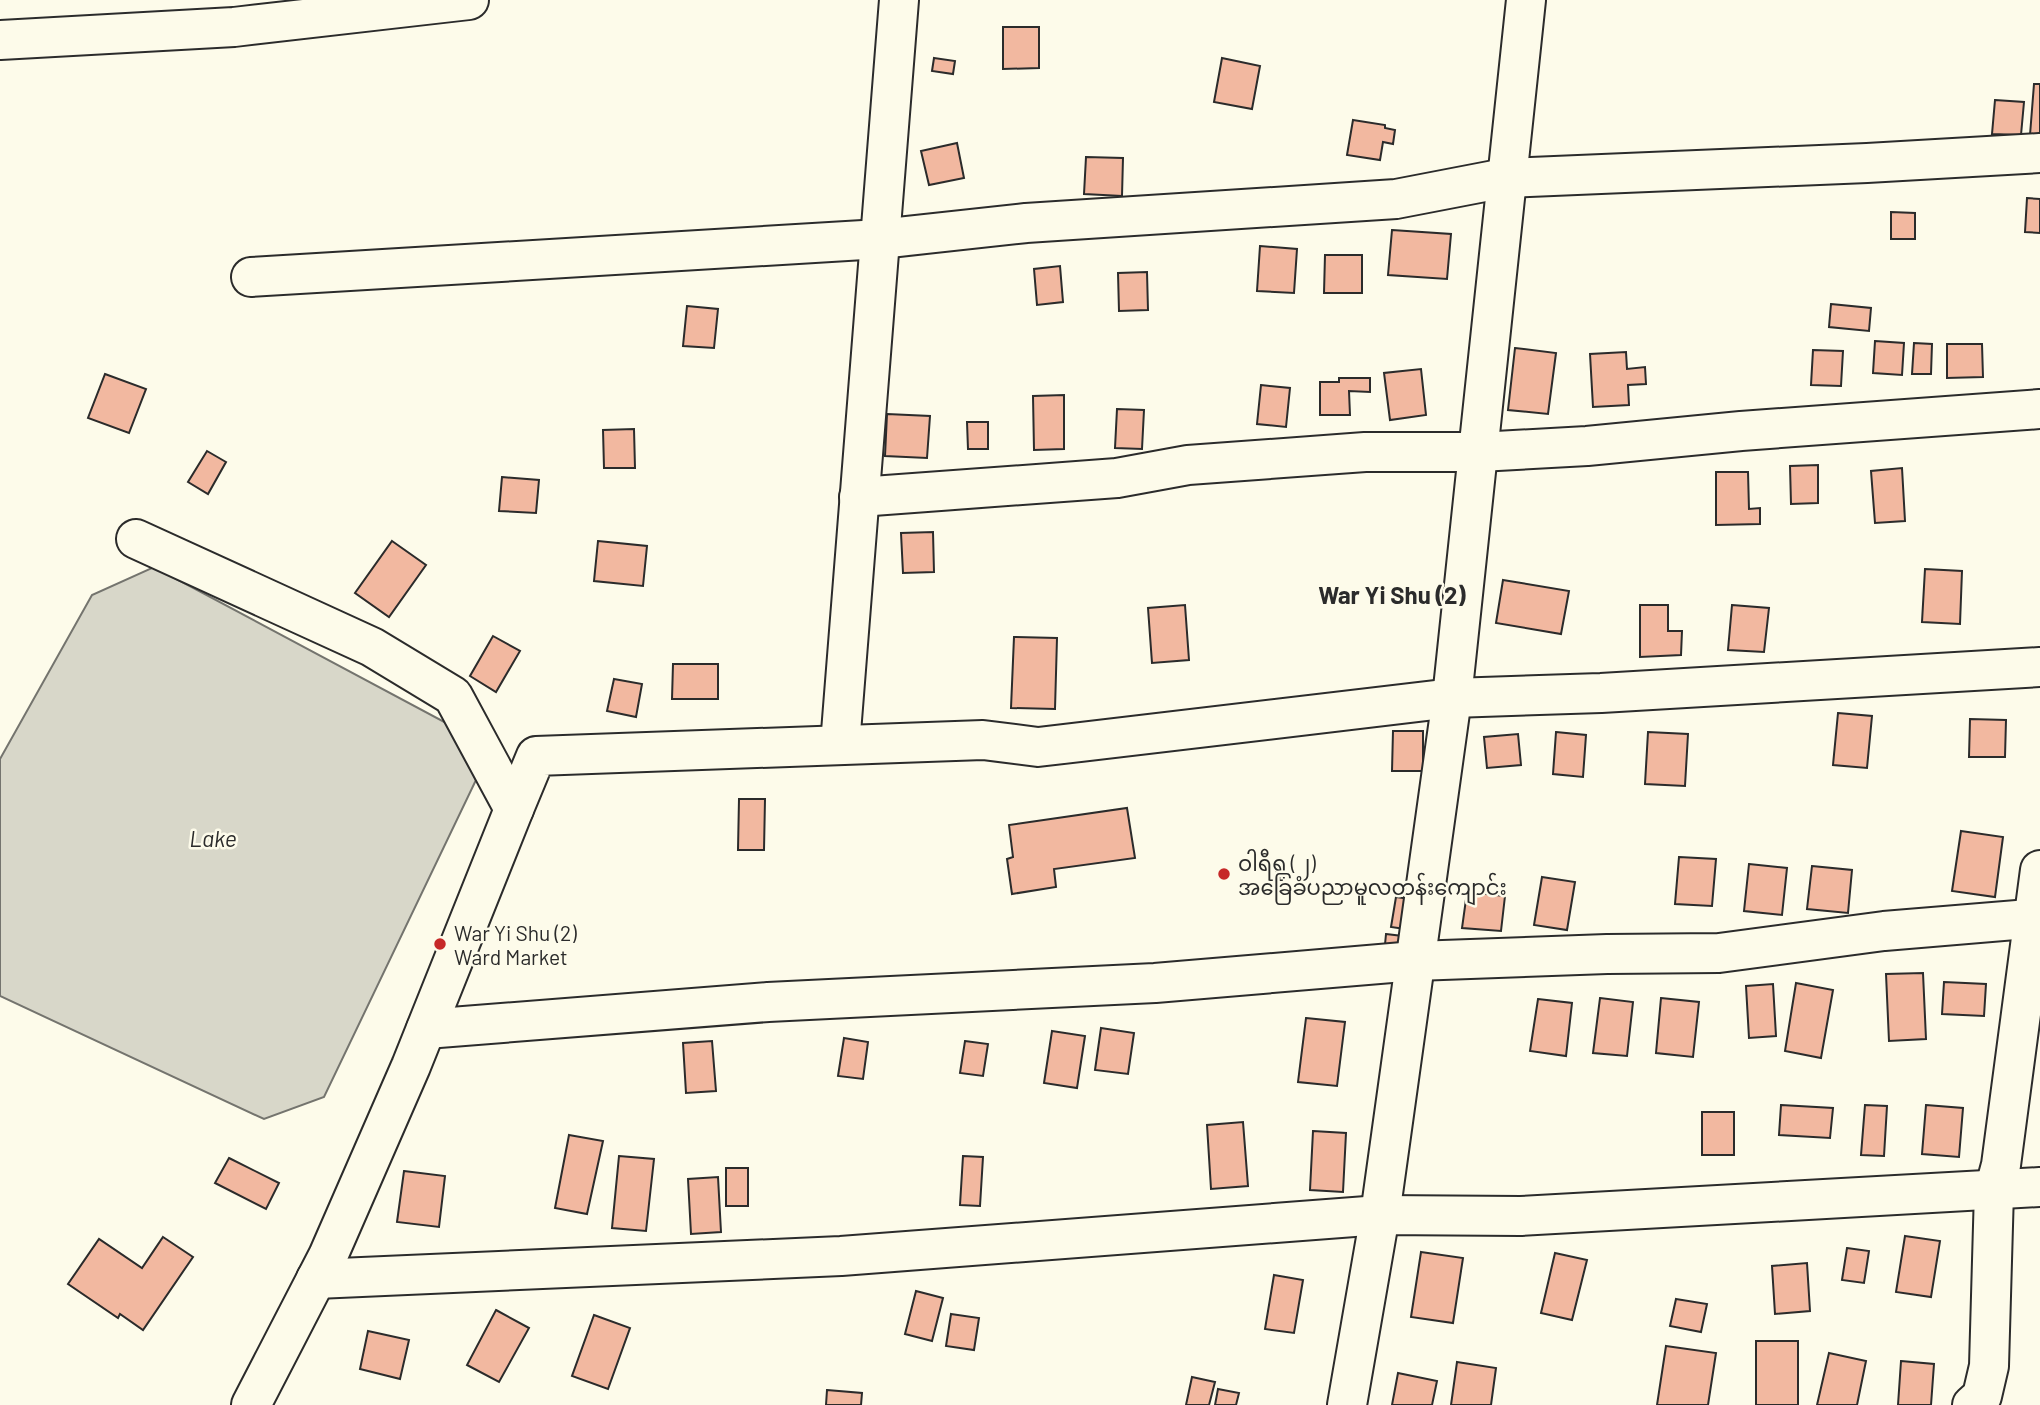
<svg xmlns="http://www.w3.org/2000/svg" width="2040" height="1405" font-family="Barlow,'Noto Sans Myanmar',sans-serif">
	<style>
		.water { fill: #d8d7c9; stroke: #74746e; stroke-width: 2 }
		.building { fill: #f2b8a0; stroke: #2b2b2b; stroke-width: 2 }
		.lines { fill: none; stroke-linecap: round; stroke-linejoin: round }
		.minor-casing { stroke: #2b2b2b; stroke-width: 42 }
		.minor { stroke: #fdfbea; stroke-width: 38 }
		.poi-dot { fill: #c62828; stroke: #fdfbea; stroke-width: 2.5 }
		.labels { text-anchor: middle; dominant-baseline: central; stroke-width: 5; stroke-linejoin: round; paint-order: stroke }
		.poi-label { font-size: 21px; fill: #2b2b2b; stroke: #fdfbea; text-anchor: start }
		.water-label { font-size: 23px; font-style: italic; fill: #2b2b2b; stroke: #fdfbea }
		.quarter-label { font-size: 24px; font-weight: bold; fill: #2b2b2b; stroke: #fdfbea }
	</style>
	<rect width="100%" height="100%" fill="#fdfbea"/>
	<path class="water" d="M 154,567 L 450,725 L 476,780 L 324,1097 L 264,1119 L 0,996 L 0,759 L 92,595 Z"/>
	<g class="building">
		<path d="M 1003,27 L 1039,27 L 1039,68 L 1003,69 Z"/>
		<path d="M 934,58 L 955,61 L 953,74 L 932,71 Z"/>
		<path d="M 1222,58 L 1260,66 L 1252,109 L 1214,102 Z"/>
		<path d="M 2034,84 L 2040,84 L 2040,136 L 2030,135 Z"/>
		<path d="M 1995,100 L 2024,102 L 2021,135 L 1992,134 Z"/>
		<path d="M 1353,120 L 1385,125 L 1385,128 L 1395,130 L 1393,144 L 1383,142 L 1380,160 L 1347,155 Z"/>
		<path d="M 957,143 L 964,178 L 929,185 L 921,151 Z"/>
		<path d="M 1086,157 L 1123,158 L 1122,196 L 1084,194 Z"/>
		<path d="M 2027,198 L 2040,199 L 2040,233 L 2025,232 Z"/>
		<path d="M 1891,212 L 1915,213 L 1915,239 L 1891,239 Z"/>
		<path d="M 1392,230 L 1451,234 L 1447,279 L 1388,275 Z"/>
		<path d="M 1260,246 L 1297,249 L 1294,293 L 1257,291 Z"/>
		<path d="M 1325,255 L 1362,255 L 1362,293 L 1324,293 Z"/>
		<path d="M 1060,266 L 1063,302 L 1037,305 L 1034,269 Z"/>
		<path d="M 1147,272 L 1148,310 L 1119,311 L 1118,273 Z"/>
		<path d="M 1831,304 L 1871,308 L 1869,331 L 1829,327 Z"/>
		<path d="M 687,306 L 718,309 L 714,348 L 683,346 Z"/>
		<path d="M 1875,341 L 1904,343 L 1902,375 L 1873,373 Z"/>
		<path d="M 1914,343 L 1932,344 L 1931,374 L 1912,374 Z"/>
		<path d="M 1947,344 L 1982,344 L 1983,377 L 1947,378 Z"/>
		<path d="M 1515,348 L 1556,353 L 1548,414 L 1508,410 Z"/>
		<path d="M 1813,350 L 1843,351 L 1841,386 L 1811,385 Z"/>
		<path d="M 1626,352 L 1627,369 L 1645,367 L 1646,384 L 1628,385 L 1629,405 L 1593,407 L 1590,354 Z"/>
		<path d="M 1421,369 L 1426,415 L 1390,420 L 1384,373 Z"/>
		<path d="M 105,374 L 146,389 L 129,433 L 88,418 Z"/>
		<path d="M 1339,378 L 1370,378 L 1370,392 L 1349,391 L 1350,415 L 1320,415 L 1320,382 L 1339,382 Z"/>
		<path d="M 1261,385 L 1290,388 L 1286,427 L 1257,424 Z"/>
		<path d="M 1064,395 L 1064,449 L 1034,450 L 1033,396 Z"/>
		<path d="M 1117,409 L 1144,410 L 1142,449 L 1115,448 Z"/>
		<path d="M 887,414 L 930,416 L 927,458 L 885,456 Z"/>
		<path d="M 967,422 L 988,422 L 988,449 L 968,449 Z"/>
		<path d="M 634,429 L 635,468 L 604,468 L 603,430 Z"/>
		<path d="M 207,451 L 226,462 L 208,494 L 188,482 Z"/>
		<path d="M 1818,465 L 1818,503 L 1791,504 L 1790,466 Z"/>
		<path d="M 1902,468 L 1905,521 L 1875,523 L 1871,471 Z"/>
		<path d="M 1716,472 L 1748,472 L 1749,509 L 1760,508 L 1760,524 L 1716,525 Z"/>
		<path d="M 502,477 L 539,480 L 536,513 L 499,511 Z"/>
		<path d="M 933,532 L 934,572 L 903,573 L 901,533 Z"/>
		<path d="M 392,541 L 426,565 L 389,617 L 355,593 Z"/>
		<path d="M 598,541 L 647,546 L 643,586 L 594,581 Z"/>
		<path d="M 1925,569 L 1962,571 L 1960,624 L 1922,622 Z"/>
		<path d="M 1503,580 L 1569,591 L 1561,634 L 1496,623 Z"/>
		<path d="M 1185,605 L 1189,660 L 1152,663 L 1148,608 Z"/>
		<path d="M 1640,605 L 1668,605 L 1668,631 L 1682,631 L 1681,655 L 1640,657 Z"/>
		<path d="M 1732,605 L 1769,608 L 1764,652 L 1728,650 Z"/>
		<path d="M 493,636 L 520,651 L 496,692 L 470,676 Z"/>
		<path d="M 1014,637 L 1057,638 L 1055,709 L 1011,708 Z"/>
		<path d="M 673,664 L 718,664 L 718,699 L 672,699 Z"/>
		<path d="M 614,679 L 642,684 L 636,717 L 607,711 Z"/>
		<path d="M 1838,713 L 1872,716 L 1867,768 L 1833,765 Z"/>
		<path d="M 1970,719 L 2006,720 L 2005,757 L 1969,757 Z"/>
		<path d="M 1393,731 L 1423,731 L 1423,771 L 1392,771 Z"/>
		<path d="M 1556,732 L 1586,735 L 1583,777 L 1553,774 Z"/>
		<path d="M 1648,732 L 1688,734 L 1685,786 L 1645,784 Z"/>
		<path d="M 1518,734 L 1521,765 L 1487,768 L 1484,737 Z"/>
		<path d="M 739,799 L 765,799 L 764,850 L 738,850 Z"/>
		<path d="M 1127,808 L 1135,858 L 1054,869 L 1056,887 L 1012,894 L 1007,859 L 1013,857 L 1009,825 Z"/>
		<path d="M 1961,831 L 2003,837 L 1995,897 L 1952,891 Z"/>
		<path d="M 1679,857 L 1716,859 L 1712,906 L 1675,904 Z"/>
		<path d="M 1749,864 L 1787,868 L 1782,915 L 1744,911 Z"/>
		<path d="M 1812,866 L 1852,870 L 1848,913 L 1807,909 Z"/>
		<path d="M 1542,877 L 1575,882 L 1567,930 L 1534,925 Z"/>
		<path d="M 1467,892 L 1505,896 L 1501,931 L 1462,928 Z"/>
		<path d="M 1396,897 L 1417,900 L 1412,930 L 1391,927 Z"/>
		<path d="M 1386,934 L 1411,937 L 1384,955 Z"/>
		<path d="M 1923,973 L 1926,1039 L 1889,1041 L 1886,974 Z"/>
		<path d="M 1944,982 L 1986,984 L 1984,1016 L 1942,1014 Z"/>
		<path d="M 1796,983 L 1833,990 L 1821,1058 L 1785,1051 Z"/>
		<path d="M 1773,984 L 1776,1036 L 1749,1038 L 1746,986 Z"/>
		<path d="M 1600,998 L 1633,1002 L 1627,1056 L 1593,1053 Z"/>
		<path d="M 1661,998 L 1699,1002 L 1693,1057 L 1656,1053 Z"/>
		<path d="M 1538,999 L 1572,1003 L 1566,1056 L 1530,1051 Z"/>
		<path d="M 1306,1018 L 1345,1022 L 1337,1086 L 1298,1082 Z"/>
		<path d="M 1101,1028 L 1134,1033 L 1128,1074 L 1095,1070 Z"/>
		<path d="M 1052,1031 L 1085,1036 L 1077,1088 L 1044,1083 Z"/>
		<path d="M 844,1038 L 868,1042 L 863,1079 L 838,1076 Z"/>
		<path d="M 712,1041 L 716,1091 L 686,1093 L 683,1043 Z"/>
		<path d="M 965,1041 L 988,1044 L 983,1076 L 960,1073 Z"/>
		<path d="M 1781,1105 L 1833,1108 L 1830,1138 L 1779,1135 Z"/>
		<path d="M 1865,1105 L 1887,1106 L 1884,1156 L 1861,1155 Z"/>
		<path d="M 1926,1105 L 1963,1108 L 1959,1157 L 1922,1154 Z"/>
		<rect x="1702" y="1112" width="32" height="43"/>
		<path d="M 1243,1122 L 1248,1186 L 1211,1189 L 1207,1125 Z"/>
		<path d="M 1313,1131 L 1346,1133 L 1343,1192 L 1310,1190 Z"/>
		<path d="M 569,1135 L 603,1141 L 587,1214 L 555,1208 Z"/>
		<path d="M 619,1156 L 654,1159 L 646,1231 L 612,1228 Z"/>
		<path d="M 963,1156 L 983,1157 L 980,1206 L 960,1205 Z"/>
		<path d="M 229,1158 L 279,1183 L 266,1209 L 215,1183 Z"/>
		<rect x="726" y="1168" width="22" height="38"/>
		<path d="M 404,1171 L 445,1176 L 439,1227 L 397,1222 Z"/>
		<path d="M 718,1177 L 721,1232 L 691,1234 L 688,1179 Z"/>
		<path d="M 1905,1236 L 1940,1241 L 1931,1297 L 1896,1292 Z"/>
		<path d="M 163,1237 L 193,1257 L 143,1330 L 120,1314 L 118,1318 L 68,1284 L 99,1239 L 142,1268 Z"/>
		<path d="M 1847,1248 L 1869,1251 L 1864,1283 L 1842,1280 Z"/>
		<path d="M 1421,1252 L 1463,1258 L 1453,1323 L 1411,1317 Z"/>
		<path d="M 1555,1253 L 1587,1260 L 1572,1320 L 1541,1313 Z"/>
		<path d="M 1807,1263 L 1810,1311 L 1775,1314 L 1772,1266 Z"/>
		<path d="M 1274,1275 L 1303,1280 L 1294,1333 L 1265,1329 Z"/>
		<path d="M 916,1291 L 943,1298 L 932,1341 L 905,1334 Z"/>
		<path d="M 1676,1299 L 1707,1304 L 1701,1332 L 1670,1326 Z"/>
		<path d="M 496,1310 L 529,1328 L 499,1382 L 467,1365 Z"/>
		<path d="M 951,1314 L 979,1318 L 974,1350 L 946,1346 Z"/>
		<path d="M 594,1315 L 630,1328 L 608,1389 L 572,1376 Z"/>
		<path d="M 368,1331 L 409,1340 L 400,1379 L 360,1369 Z"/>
		<rect x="1756" y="1341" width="42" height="64"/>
		<path d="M 1666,1346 L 1716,1353 L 1708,1405 L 1657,1405 Z"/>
		<path d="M 1829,1353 L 1866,1361 L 1857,1405 L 1817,1405 Z"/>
		<path d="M 1901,1361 L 1934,1364 L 1931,1405 L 1898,1405 Z"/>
		<path d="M 1457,1362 L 1496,1368 L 1491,1405 L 1451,1405 Z"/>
		<path d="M 1398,1373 L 1437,1381 L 1432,1405 L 1392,1405 Z"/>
		<path d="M 1192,1377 L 1215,1382 L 1209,1405 L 1186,1405 Z"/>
		<path d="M 1218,1389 L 1239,1393 L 1236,1405 L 1215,1405 Z"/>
		<path d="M 827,1390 L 862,1393 L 861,1405 L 826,1405 Z"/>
	</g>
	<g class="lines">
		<defs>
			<g id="minor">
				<path d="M 0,40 L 234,27 L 469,0"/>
				<path d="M 251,277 L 880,239 L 1026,223 L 1396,199 L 1505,178 L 1867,163 L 2040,153"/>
				<path d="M 859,497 L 1117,478 L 1188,465 L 1365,452 L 1479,452 L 1587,446 L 1741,431 L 2040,409"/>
				<path d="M 136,539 L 372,647 L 453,696 L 514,809 L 411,1066 L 328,1256 L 251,1405"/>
				<path d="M 840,745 L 899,0"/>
				<path d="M 514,809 L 536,756 L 983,740 L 1038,747 L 1452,698 L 1601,693 L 2040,667"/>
				<path d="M 426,1029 L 768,1002 L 1155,983 L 1415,961 L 1607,954 L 1719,953 L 1884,931 L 2040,918"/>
				<path d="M 316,1279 L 841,1256 L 1380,1215 L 1521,1216 L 2040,1187"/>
				<path d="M 1347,1405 L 1380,1215 L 1452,698 L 1526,0"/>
				<path d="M 1972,1405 L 1982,1396 L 1989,1366 L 1994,1191 L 2001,1165 L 2040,870"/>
			</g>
		</defs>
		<use href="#minor" class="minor-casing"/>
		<use href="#minor" class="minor"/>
	</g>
	<g class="poi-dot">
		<circle cx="1224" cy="874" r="7"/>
		<circle cx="440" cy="944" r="7"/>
	</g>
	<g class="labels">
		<g class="poi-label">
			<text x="1238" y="862">ဝါရီရူ (၂)<tspan x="1238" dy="24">အခြေခံပညာမူလတန်းကျောင်း</tspan></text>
			<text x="454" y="932">War Yi Shu (2)<tspan x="454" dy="24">Ward Market</tspan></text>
		</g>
		<g class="water-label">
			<text x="213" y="838">Lake</text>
		</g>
		<g class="quarter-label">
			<text x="1392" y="594">War Yi Shu (2)</text>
		</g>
	</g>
</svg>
